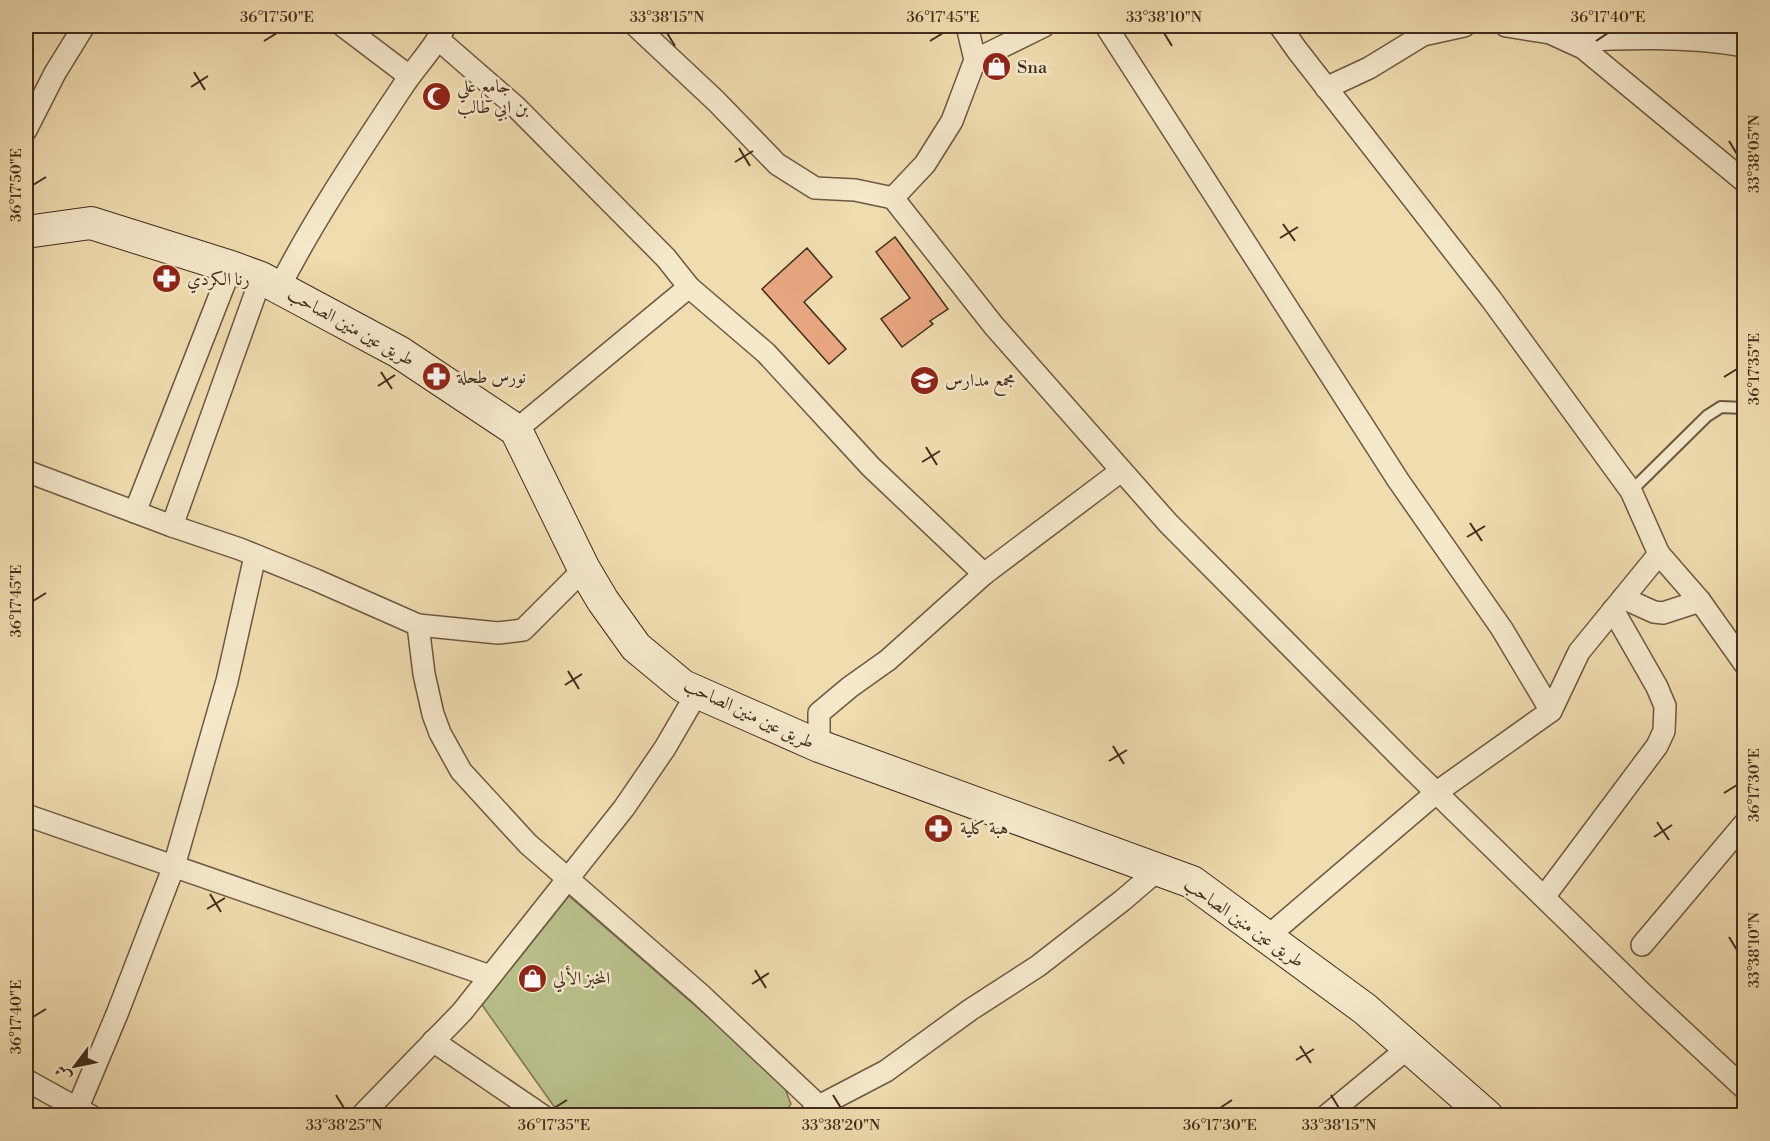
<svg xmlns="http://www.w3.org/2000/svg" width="1770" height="1141" font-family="'Libre Bodoni',Amiri,serif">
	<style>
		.green { fill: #b9c08b; stroke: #7e7654; stroke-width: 1.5 }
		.building { fill: #e7a67f; stroke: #422c1c; stroke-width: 1.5 }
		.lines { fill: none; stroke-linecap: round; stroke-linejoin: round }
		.lane-casing { stroke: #6d5841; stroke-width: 14 }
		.street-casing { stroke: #6d5841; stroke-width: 24 }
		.secondary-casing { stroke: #422c1c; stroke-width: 34 }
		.lane { stroke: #f5e8cb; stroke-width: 10 }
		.street { stroke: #f5e8cb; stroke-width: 21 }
		.secondary { stroke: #f5e8cb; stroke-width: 32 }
		.ticks { fill: none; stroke: #422c1c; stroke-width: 2 }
		.labels { text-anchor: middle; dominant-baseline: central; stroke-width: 5; stroke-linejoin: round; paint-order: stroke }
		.poi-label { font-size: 18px; fill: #422c1c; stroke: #f5e8cb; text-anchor: start }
		.street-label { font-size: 18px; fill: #422c1c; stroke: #f5e8cb }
		.neatline { fill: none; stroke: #422c1c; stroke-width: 2 }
		.ticks-label { font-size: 15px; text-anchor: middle; fill: #422c1c }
	</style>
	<rect width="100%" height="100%" fill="#efdcaf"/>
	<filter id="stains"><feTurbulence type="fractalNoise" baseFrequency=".00333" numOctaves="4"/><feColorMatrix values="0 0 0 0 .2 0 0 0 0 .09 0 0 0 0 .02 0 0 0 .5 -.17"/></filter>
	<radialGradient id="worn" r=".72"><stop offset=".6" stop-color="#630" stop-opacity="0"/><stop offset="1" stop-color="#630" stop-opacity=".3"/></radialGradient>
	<path class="green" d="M 569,896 L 782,1081 L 791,1104 L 783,1115 L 560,1115 L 482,1005 Z"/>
	<g class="building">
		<path d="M 895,237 L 948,309 L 930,321 L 933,324 L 902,347 L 881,319 L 910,298 L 876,252 Z"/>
		<path d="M 807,248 L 832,277 L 804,302 L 846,349 L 829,364 L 762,289 Z"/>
	</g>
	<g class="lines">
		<defs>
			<path id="lane" d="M 1631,491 L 1707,416 L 1721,407 L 1744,408"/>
			<g id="street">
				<path d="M 343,26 L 409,76"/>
				<path d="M 636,26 L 716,101 L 777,164 L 815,188 L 855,190 L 893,198"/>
				<path d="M 967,26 L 975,60 L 952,121 L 925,164 L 893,198 L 994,326 L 1168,523 L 1406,763 L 1644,995 L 1744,1088"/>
				<path d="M 1106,26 L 1398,480 L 1502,629 L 1551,711 L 1579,652 L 1659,554 L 1631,491 L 1491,299 L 1297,50 L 1280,26"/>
				<path d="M 1506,26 L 1550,33 L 1583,48 L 1744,181"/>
				<path d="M 439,40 L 515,106 L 666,258 L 689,287 L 766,353 L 871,467 L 984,574"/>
				<path d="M 1568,41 C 1627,38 1686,36 1744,46"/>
				<path d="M 975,60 L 1044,26"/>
				<path d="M 1326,88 L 1369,68 L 1423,35 L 1464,26"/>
				<path d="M 26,130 L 55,73 L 84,26"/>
				<path d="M 279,288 C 314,219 358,154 401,89 C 415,67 434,49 445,26"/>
				<path d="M 516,430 L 689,287"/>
				<path d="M 26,471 L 172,526 L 240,549 L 316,580 L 418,625 L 424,674 L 433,714 L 440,733 L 461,771 L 528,844 L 700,994 L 819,1106 L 809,1116"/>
				<path d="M 135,512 L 231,267"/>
				<path d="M 172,526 L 261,278"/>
				<path d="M 1659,554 L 1700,601 L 1744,663"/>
				<path d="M 1623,598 L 1654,612 L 1663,613 L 1700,601"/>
				<path d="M 418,625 L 498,633 L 523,630 L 584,569"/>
				<path d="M 819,746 L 819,713 L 850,687 L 888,660 L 984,574 L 1121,471"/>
				<path d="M 26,815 L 490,976"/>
				<path d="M 1544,897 L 1657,746 L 1664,731 L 1665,706 L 1657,687 L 1613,610"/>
				<path d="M 1267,937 L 1437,792 L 1551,711"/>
				<path d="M 1642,945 L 1744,824"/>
				<path d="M 433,1041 L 543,1116"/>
				<path d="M 26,1080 L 91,1116"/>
				<path d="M 78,1107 L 117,1014 L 174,866 L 227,681 L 255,556"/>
				<path d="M 827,1115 L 819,1106 L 886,1071 L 970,1010 L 1038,966 L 1123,900 L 1158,870"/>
				<path d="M 361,1116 L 462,1012 L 624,808 L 665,748 L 697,693"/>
				<path d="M 1326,1116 L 1408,1048"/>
			</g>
			<path id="secondary" d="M 26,232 L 91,223 L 231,267 L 261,278 L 399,352 L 516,430 L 584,569 L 603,601 L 636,647 L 683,686 L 819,746 L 1192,882 L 1365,1009 L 1487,1116"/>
		</defs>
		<use href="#lane" class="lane-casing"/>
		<use href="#street" class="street-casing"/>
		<use href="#secondary" class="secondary-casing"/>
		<use href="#lane" class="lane"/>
		<use href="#street" class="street"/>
		<use href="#secondary" class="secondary"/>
	</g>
	<path class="ticks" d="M 667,33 L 675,46M 1164,33 L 1172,46M 264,41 L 277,33M 930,41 L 943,33M 1596,41 L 1608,33M 194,72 L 205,90M 191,87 L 208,76M 1729,141 L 1737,154M 739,148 L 750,166M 735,162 L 753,151M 33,185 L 46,177M 1283,224 L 1295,241M 1280,238 L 1298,227M 381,372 L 392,389M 1724,377 L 1737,369M 378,386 L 395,375M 926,447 L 937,465M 922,462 L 940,451M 1470,523 L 1482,541M 1467,537 L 1485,526M 33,601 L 46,593M 568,671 L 579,689M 565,685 L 582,674M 1113,746 L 1124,764M 1109,761 L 1127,750M 1724,793 L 1737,785M 1657,822 L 1669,840M 1654,837 L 1672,825M 210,894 L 221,912M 207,909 L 225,898M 1729,937 L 1737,950M 755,970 L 766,988M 752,984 L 769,973M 33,1017 L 46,1009M 1300,1046 L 1311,1063M 1296,1060 L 1314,1049M 336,1095 L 344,1108M 833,1095 L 841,1108M 1331,1095 L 1339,1108M 554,1108 L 567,1100M 1220,1108 L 1232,1100"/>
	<defs>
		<symbol id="shop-disc" viewBox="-11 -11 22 22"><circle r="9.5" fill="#8f2418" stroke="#f5e8cb"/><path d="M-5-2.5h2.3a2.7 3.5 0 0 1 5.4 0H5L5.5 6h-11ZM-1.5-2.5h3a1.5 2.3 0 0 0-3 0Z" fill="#fff"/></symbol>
		<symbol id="mosque-disc" viewBox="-11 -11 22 22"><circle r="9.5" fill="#8f2418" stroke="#f5e8cb"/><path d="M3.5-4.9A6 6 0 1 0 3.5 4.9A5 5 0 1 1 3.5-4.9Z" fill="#fff"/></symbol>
		<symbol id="pharmacy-disc" viewBox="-11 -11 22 22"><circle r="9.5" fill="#8f2418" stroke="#f5e8cb"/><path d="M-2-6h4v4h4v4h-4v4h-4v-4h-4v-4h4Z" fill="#fff"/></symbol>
		<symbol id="school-disc" viewBox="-11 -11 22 22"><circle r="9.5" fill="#8f2418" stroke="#f5e8cb"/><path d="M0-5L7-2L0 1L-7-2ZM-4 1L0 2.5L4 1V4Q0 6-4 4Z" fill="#fff"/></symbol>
	</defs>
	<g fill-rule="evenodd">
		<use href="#shop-disc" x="980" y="50" width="33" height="33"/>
		<use href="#mosque-disc" x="420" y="80" width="33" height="33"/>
		<use href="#pharmacy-disc" x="150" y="262" width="33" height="33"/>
		<use href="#pharmacy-disc" x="420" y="360" width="33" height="33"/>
		<use href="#school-disc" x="908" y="364" width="33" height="33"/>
		<use href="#pharmacy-disc" x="922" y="812" width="33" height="33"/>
		<use href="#shop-disc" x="516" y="962" width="33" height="33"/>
	</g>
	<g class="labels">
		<g class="poi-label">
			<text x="1017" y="67">Sna</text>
			<text x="457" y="86">جامع علي<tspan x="457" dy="21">بن ابي طالب</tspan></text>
			<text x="187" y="279">رنا الكردي</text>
			<text x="457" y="377">نورس طحلة</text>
			<text x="945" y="380">مجمع مدارس</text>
			<text x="960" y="828">هبة كلية</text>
			<text x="553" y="978">المخبز الألي</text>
		</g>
		<g class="street-label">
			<text transform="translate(351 327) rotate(29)">طريق عين منين الصاحب</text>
			<text transform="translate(749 714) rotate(25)">طريق عين منين الصاحب</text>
			<text transform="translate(1244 923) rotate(35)">طريق عين منين الصاحب</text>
		</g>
	</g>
	<rect width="1770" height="1141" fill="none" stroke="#efdcaf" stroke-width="66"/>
	<g transform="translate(75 1066) rotate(238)" stroke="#f5e8cb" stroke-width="4.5" paint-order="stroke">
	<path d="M0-4.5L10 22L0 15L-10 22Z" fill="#422c1c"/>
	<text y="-9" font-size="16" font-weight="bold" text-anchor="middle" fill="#422c1c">ش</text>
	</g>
	<rect x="33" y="33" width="1704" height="1075" class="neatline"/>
	<g class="ticks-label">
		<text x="277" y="22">36°17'50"E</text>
		<text x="667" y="22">33°38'15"N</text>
		<text x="943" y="22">36°17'45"E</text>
		<text x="1164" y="22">33°38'10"N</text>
		<text x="1608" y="22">36°17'40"E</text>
		<text transform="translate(1754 154) rotate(-90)" y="5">33°38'05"N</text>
		<text transform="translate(16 185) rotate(-90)" y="5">36°17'50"E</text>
		<text transform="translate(1754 369) rotate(-90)" y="5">36°17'35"E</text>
		<text transform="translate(16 601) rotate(-90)" y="5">36°17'45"E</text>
		<text transform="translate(1754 785) rotate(-90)" y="5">36°17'30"E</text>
		<text transform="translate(1754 950) rotate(-90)" y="5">33°38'10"N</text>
		<text transform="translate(16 1017) rotate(-90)" y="5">36°17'40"E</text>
		<text x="344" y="1130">33°38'25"N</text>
		<text x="554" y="1130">36°17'35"E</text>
		<text x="841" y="1130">33°38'20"N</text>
		<text x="1220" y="1130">36°17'30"E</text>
		<text x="1339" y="1130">33°38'15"N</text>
	</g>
	<rect width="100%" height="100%" filter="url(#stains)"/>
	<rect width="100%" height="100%" fill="url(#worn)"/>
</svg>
